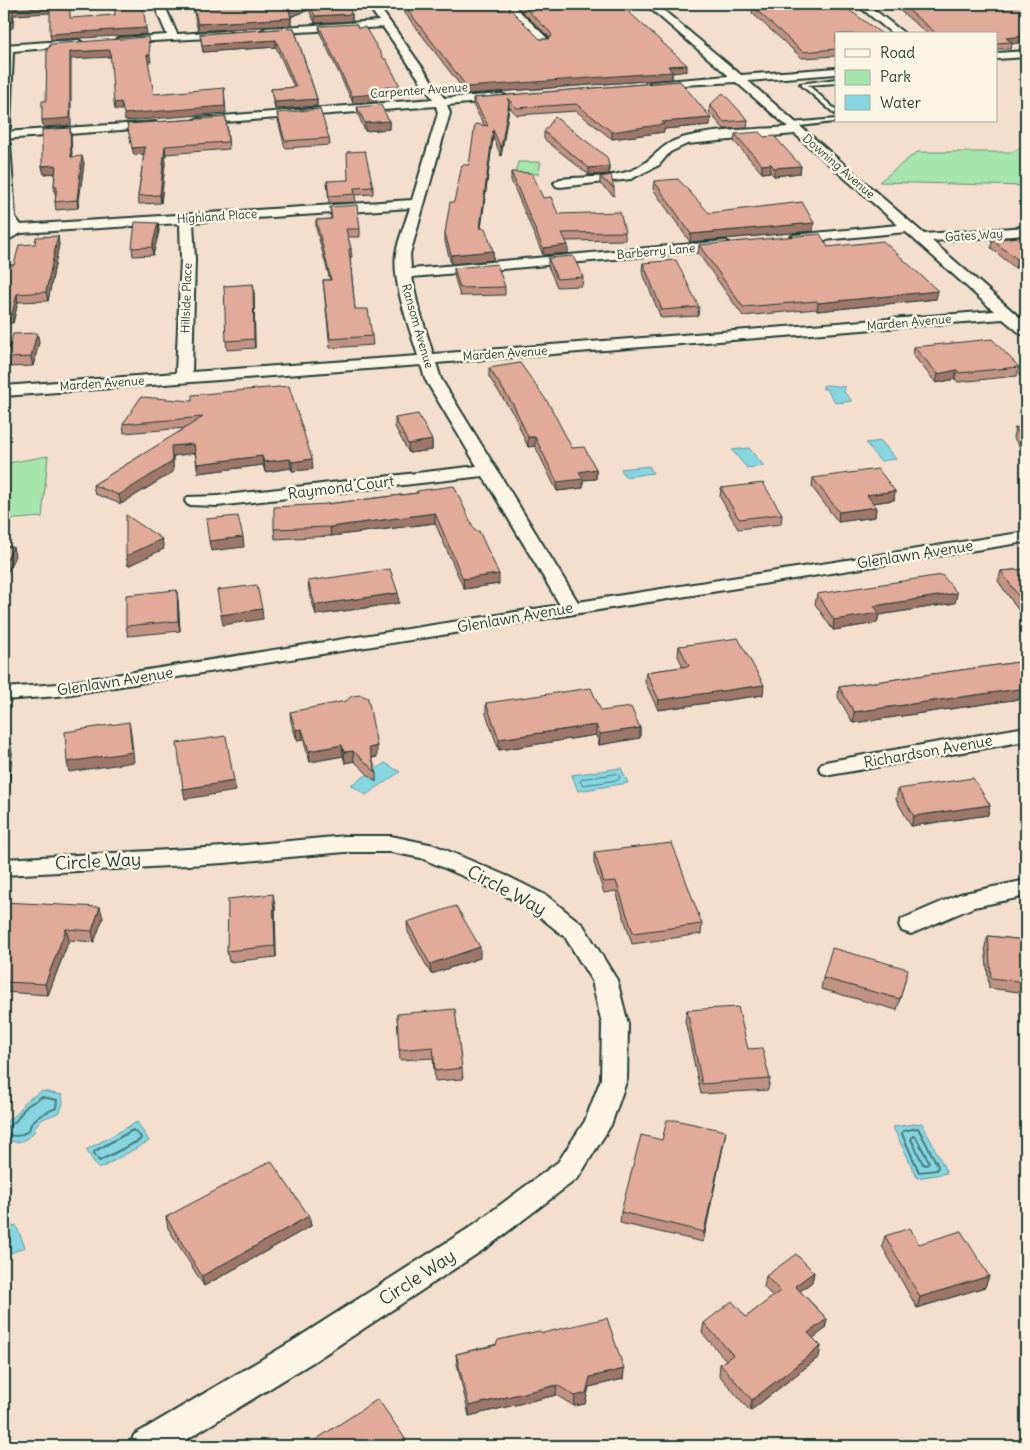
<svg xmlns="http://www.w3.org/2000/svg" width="1030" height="1450" font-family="Delius,sans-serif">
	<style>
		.green { fill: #a6e5ac; stroke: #629170 }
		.water { fill: #86d6e2; stroke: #5d999c }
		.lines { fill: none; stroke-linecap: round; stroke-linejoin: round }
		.shore-far1 { stroke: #487a7a; stroke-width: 1 }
		.shore { stroke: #487a7a; stroke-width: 2 }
		.service-casing { stroke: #1f3d34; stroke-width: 4 }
		.minor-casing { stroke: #1f3d34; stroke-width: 4 }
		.service { fill: #fcf5e5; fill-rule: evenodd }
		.minor { fill: #fcf5e5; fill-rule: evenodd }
		.wall { fill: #c29284; stroke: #1f3d34 }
		.shaded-wall { fill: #9e776b; stroke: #1f3d34 }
		.building { fill: #e2aa99; stroke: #1f3d34 }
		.labels { text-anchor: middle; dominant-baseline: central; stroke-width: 5; stroke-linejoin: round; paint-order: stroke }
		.far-street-label { font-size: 12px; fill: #1f3d34; stroke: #fcf5e5 }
		.street-label { font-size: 15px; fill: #1f3d34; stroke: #fcf5e5 }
		.near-street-label { font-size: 18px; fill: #1f3d34; stroke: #fcf5e5 }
	</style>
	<rect width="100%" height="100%" fill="#f4dece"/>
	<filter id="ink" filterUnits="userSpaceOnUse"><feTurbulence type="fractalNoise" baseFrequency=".02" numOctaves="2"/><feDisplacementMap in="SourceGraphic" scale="10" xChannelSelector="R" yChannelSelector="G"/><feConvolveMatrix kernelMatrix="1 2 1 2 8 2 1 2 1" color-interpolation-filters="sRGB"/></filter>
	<g filter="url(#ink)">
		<g class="green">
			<path d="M 1026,145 L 1026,186 L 879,182 L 917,152 L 1012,152 Z"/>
			<path d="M 518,162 L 541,162 L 538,174 L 515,174 Z"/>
			<path d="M 48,456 L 42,517 L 4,520 L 4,469 L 8,463 Z"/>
		</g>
		<g class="water">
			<path d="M 827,385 L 845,387 L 844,392 L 852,401 L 836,403 L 826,389 L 823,389 L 823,386 Z"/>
			<path d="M 881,441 L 896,459 L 880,461 L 866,443 Z"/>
			<path d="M 749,448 L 764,466 L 747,468 L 732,450 Z"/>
			<path d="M 649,466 L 653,473 L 625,477 L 621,469 Z"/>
			<path d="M 385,763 L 400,772 L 366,795 L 351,785 Z"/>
			<path d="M 621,768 L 628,783 L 578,791 L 572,775 Z"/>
			<path d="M 42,1091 L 62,1095 L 63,1103 L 60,1112 C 49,1117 35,1119 34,1132 C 25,1141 16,1146 5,1138 L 4,1126 L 8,1120 L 18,1113 L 24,1102 Z"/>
			<path d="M 137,1122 L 149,1141 L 99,1169 L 86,1150 Z"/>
			<path d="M 922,1123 L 947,1173 L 917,1178 L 893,1127 Z"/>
			<path d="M 16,1225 L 25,1247 L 4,1256 L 4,1231 Z"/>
		</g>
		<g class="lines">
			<path class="shore-far1" d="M 617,774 L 620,777 L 618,780 L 583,785 L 580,782 L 582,779 Z"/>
			<g class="shore">
				<path d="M 4,1128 C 19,1124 18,1114 27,1106 C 32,1102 37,1101 41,1097 L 57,1100 L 56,1108 C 45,1113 32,1117 29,1130 C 20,1137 15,1137 4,1134"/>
				<path d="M 918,1128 L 938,1166 L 937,1170 L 919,1172 L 902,1134 L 903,1131 Z"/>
				<path d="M 133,1130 L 141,1137 L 140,1140 L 99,1161 L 94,1153 L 95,1151 Z"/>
				<path d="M 913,1136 L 916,1137 L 929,1162 L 927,1165 L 923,1164 L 911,1139 Z"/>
			</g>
			<defs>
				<g id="service">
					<path d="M 836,79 L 836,83 L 808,85 L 836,110 L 835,114 L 800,84 Z"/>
					<path d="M 836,119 L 836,121 L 842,121 L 792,127 L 789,125 L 792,123 Z"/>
				</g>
				<g id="minor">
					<path d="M 154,4 L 164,4 L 177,34 L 228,31 L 233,34 L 228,37 L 115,43 L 114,41 L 119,38 L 167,35 Z"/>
					<path d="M 367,4 L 377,4 L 444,98 L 502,94 L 508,97 L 502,100 L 447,105 L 450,113 L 410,254 L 411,269 L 726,241 L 733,245 L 726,249 L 412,277 L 417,302 L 433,354 L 994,311 L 906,232 L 794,243 L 789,242 L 787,239 L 794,235 L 898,225 L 795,134 L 687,144 L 670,152 L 659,165 L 631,179 L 560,187 L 556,186 L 554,183 L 560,179 C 582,177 615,178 635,169 C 654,160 660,144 682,138 C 716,129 753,130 788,127 L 736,82 L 648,87 L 646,85 L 652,82 L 729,76 L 645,4 L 656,4 L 741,75 L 836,68 L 836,74 L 748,81 L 924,234 L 1026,227 L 1026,235 L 932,241 L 1026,323 L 1026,335 L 1021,334 L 1003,319 L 436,363 L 441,379 L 578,602 L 1026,532 L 1026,542 L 58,696 L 4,700 L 4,688 L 58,684 L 560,605 L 483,476 L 217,506 L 188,505 L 185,501 L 188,497 L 217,496 L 477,466 L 425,379 L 421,365 L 4,396 L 4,386 L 176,373 L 181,259 L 180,223 L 21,233 L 4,242 L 4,232 L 10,228 L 4,221 L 4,140 L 10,144 L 15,217 L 21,225 L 412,200 L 438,113 L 436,106 L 198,124 L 192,121 L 198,118 L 433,99 L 383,27 L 266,34 L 261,31 L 266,28 L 379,21 ZM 410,208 C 405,223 399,238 396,253 C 392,283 409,326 418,356 L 192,372 L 195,259 L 193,222 Z"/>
					<path d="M 502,4 L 512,4 L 549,40 L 550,42 L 549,44 L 541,44 Z"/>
					<path d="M 856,4 L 867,4 L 905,34 L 893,34 Z"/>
					<path d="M 78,40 L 83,43 L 82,45 L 13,51 L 10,127 L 4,130 L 4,45 Z"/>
					<path d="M 1026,51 L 1026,57 L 996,59 L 996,53 Z"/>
					<path d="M 156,122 L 162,125 L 160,127 L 4,139 L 4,132 Z"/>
					<path d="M 1026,727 L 1026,741 L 830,775 L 822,773 L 819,768 L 822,763 L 830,761 Z"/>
					<path d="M 345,836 L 391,836 L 434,845 L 509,877 L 547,896 L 583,925 L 617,980 L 628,1024 L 627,1079 L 611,1125 L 578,1178 L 489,1246 L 313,1362 L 176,1446 L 130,1446 L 134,1435 L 291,1342 L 469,1228 L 558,1162 L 585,1121 L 601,1079 L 602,1024 L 592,981 L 565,937 L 529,908 L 493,889 L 421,858 L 391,852 L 345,852 L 224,863 L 4,875 L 4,859 L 224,847 Z"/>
					<path d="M 1026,880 L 1026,896 L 974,907 L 911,934 L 902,931 L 899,925 L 902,919 L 960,894 Z"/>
				</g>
			</defs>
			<use href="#service" class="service-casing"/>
			<use href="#minor" class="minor-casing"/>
			<use href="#service" class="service"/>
			<use href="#minor" class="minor"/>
		</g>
		<g class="wall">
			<path d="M 192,4 L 341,4 L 343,7 L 352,14 L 352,21 L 315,23 L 309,10 L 291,17 L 291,25 L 198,31 Z"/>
			<path d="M 398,4 L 505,4 L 540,39 L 549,39 L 550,38 L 514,4 L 620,4 L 687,71 L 672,73 L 672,79 L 467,94 Z"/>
			<path d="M 892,4 L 1026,4 L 1012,44 L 1011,49 L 996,49 L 996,34 L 928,34 Z"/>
			<path d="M 753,7 L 836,34 L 836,56 L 802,58 L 752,13 Z"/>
			<path d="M 319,26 L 358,28 L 400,86 L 401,94 L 376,95 L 376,102 L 353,103 L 320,33 Z"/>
			<path d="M 294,28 L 317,99 L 317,106 L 275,109 L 272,96 L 271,89 L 294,87 L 276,47 L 203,52 L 200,34 Z"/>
			<path d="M 680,81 L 710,125 L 664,129 L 664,132 L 612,139 L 576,111 L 517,115 L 509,107 L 501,156 L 493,137 L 481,228 L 493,251 L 493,260 L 451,264 L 445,241 L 445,233 L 454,202 L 469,165 L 484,125 L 473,105 L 473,98 Z"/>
			<path d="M 710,105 L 748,120 L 747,128 L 724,129 L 709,112 Z"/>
			<path d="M 357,107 L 389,121 L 389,129 L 365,131 L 358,114 Z"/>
			<path d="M 277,113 L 329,138 L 330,145 L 285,148 L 278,120 Z"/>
			<path d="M 226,117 L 229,149 L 166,154 L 161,203 L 139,204 L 138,196 L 144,154 L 134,155 L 127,124 Z"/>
			<path d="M 544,132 L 609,166 L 609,174 L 589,175 L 544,139 Z"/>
			<path d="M 735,134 L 764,137 L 801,166 L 800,173 L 774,176 L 770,172 L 762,173 L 734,141 Z"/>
			<path d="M 71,136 L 72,156 L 84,163 L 78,208 L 56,210 L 55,202 L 56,194 L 55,194 L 54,186 L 55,173 L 44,174 L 42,166 Z"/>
			<path d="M 511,172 L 543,198 L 558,214 L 625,232 L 625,240 L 566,241 L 568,253 L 543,255 L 511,180 Z"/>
			<path d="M 600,177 L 614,188 L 614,196 L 600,184 Z"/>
			<path d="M 327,181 L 373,187 L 373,194 L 355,195 L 356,202 L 329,203 Z"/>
			<path d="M 654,181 L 709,213 L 813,231 L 690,242 L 653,189 Z"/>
			<path d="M 330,207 L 360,229 L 360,237 L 348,237 L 351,249 L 352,257 L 350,257 L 355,309 L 372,336 L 373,345 L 330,348 L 323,280 L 330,280 L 316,228 L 316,220 L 331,219 Z"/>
			<path d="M 158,223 L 159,231 L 153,255 L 133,256 L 132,248 Z"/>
			<path d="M 1026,236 L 1026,274 L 1019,267 L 1015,268 L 991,248 L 992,240 Z"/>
			<path d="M 59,244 L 48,301 L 18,302 L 13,323 L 4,323 L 4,265 L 14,265 Z"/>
			<path d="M 699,245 L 828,247 L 936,299 L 817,311 L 816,309 L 743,316 L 698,253 Z"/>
			<path d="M 548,258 L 583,277 L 582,286 L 557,287 L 548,266 Z"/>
			<path d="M 643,263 L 699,307 L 698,316 L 661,318 L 642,271 Z"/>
			<path d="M 454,268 L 505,287 L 505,295 L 460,296 L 454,275 Z"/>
			<path d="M 254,293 L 255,348 L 227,350 L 226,341 Z"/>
			<path d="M 37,333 L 39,342 L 33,366 L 9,367 L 7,358 Z"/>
			<path d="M 914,347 L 1019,367 L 1017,376 L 958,382 L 955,379 L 936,383 L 913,355 Z"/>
			<path d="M 489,368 L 572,448 L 596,469 L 596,479 L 583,480 L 583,488 L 557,491 L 535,446 L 528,447 L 514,415 L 489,377 Z"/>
			<path d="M 192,401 L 313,469 L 292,471 L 291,468 L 265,472 L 263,465 L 198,473 L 195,453 L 173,456 L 173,472 L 121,504 L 95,494 L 93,485 L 186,428 L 124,433 L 123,424 Z"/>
			<path d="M 395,418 L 432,440 L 432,450 L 409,453 L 395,427 Z"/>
			<path d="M 1026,427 L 1026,455 L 1013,437 L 1015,428 Z"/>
			<path d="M 813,478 L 895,491 L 894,500 L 873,503 L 876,507 L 875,517 L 838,522 L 812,487 Z"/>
			<path d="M 721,488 L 782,514 L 781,524 L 738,529 L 720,497 Z"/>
			<path d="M 417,491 L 499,584 L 464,589 L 435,523 L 331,536 L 275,539 L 274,529 L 327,504 L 417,493 Z"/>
			<path d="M 1026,569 L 1026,613 L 1021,614 L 998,581 L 1001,571 Z"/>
			<path d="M 308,581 L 399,603 L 316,615 L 309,591 Z"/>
			<path d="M 957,593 L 955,603 L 879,615 L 877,623 L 833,630 L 815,604 L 817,594 Z"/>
			<path d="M 178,600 L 180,631 L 128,636 L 126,626 Z"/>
			<path d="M 679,646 L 763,695 L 658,710 L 645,682 L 646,672 L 683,667 L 678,656 Z"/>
			<path d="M 1026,652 L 1026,698 L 853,723 L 838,697 L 839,687 L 1020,662 L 1022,653 Z"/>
			<path d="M 486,703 L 601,711 L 640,728 L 640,738 L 599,745 L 596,735 L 499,750 L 486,714 Z"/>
			<path d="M 290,712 L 377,757 L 372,758 L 376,772 L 376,782 L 354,761 L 345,763 L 343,756 L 310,762 L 303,739 L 297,740 L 291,722 Z"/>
			<path d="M 10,743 L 12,753 L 8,801 L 4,802 L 4,744 Z"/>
			<path d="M 898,789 L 988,815 L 911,826 L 896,799 Z"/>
			<path d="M 594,852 L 702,924 L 701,934 L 632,944 L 616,891 L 604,893 L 594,863 Z"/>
			<path d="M 4,902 L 103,918 L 94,942 L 69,940 L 48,995 L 4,992 Z"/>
			<path d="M 275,905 L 276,957 L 229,962 L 227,951 Z"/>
			<path d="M 407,922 L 480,958 L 431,974 L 408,932 Z"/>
			<path d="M 988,936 L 1026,940 L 1026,993 L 989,988 L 985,946 Z"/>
			<path d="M 823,978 L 905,980 L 897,1010 L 821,989 Z"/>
			<path d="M 687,1010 L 748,1049 L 770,1079 L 768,1090 L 701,1094 L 685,1021 Z"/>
			<path d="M 397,1014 L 462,1068 L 463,1079 L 435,1081 L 433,1058 L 400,1060 Z"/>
			<path d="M 662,1140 L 724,1142 L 703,1242 L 620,1223 L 621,1212 Z"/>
			<path d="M 309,1216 L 311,1226 L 204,1286 L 168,1228 L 166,1217 Z"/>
			<path d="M 885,1236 L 919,1244 L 989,1276 L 985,1287 L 917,1308 L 882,1246 Z"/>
			<path d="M 814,1272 L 812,1282 L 800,1291 L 827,1319 L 825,1329 L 813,1338 L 821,1346 L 819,1357 L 750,1411 L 719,1375 L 720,1364 L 726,1360 L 702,1333 L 704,1323 L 746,1317 L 773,1297 L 764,1287 L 766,1276 Z"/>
			<path d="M 543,1333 L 624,1369 L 623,1379 L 589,1387 L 585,1404 L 574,1406 L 556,1395 L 469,1416 L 457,1364 L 456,1354 Z"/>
		</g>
		<g class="shaded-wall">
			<path d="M 306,4 L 308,4 L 309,10 L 289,17 L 289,10 Z"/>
			<path d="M 50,7 L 51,13 L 14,15 L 13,28 L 4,29 L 4,22 L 13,9 Z"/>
			<path d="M 352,14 L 352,21 L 315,23 L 315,16 Z"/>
			<path d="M 291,18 L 291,25 L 198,31 L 198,24 Z"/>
			<path d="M 146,28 L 147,34 L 51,40 L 50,34 Z"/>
			<path d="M 1026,36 L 1026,42 L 1012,44 L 1012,42 L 1006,38 Z"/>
			<path d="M 276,40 L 276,47 L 203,52 L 202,45 Z"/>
			<path d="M 110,50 L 111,57 L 71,59 L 71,125 L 43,127 L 42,120 L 70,52 Z"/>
			<path d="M 147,55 L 150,55 L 151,62 L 148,62 Z"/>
			<path d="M 687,65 L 687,71 L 672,73 L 672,79 L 467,94 L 467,87 Z"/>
			<path d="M 400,86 L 401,94 L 376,95 L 376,102 L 353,103 L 352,96 L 373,88 Z"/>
			<path d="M 224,88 L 226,113 L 125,121 L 124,114 Z"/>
			<path d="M 317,99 L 317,106 L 275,109 L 275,102 Z"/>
			<path d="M 121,102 L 122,110 L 115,110 L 114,103 Z"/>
			<path d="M 509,102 L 509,109 L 501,156 L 501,148 Z"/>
			<path d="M 711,118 L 710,125 L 664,129 L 664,132 L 612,139 L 612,132 L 662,122 Z"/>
			<path d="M 389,121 L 389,129 L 365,131 L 365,123 Z"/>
			<path d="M 70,128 L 71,136 L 72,164 L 71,157 Z"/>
			<path d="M 493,130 L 493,137 L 480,236 L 480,228 Z"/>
			<path d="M 165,146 L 166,154 L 161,203 L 160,195 Z"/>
			<path d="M 145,147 L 146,154 L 134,155 L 132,148 Z"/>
			<path d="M 82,156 L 84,163 L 78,208 L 77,200 Z"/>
			<path d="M 771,164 L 770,172 L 762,173 L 762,165 Z"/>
			<path d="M 56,165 L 57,173 L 44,174 L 42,166 Z"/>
			<path d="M 609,166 L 609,174 L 589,175 L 589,168 Z"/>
			<path d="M 801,166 L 800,173 L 774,176 L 774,168 Z"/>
			<path d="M 158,223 L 159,231 L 153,255 L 152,247 Z"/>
			<path d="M 814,223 L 813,231 L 690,242 L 691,234 Z"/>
			<path d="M 58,236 L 59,244 L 48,301 L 46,292 Z"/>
			<path d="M 568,245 L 568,253 L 543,255 L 543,248 Z"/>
			<path d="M 493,251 L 493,260 L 451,264 L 451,255 Z"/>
			<path d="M 1017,259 L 1021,259 L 1019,267 L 1015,268 Z"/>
			<path d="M 253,284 L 254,293 L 255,348 L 254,339 Z"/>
			<path d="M 938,291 L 936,299 L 817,311 L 818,303 Z"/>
			<path d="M 17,294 L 18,302 L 13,323 L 12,314 Z"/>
			<path d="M 37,333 L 39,342 L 33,366 L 31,357 Z"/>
			<path d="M 957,370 L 955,379 L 936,383 L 938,374 Z"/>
			<path d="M 528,437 L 535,437 L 535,446 L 528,447 Z"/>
			<path d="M 432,440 L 432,450 L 409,453 L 408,444 Z"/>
			<path d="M 194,444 L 195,453 L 173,456 L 173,472 L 121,504 L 119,495 L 171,446 Z"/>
			<path d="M 262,456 L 263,465 L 198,473 L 197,464 Z"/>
			<path d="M 290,459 L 291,468 L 265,472 L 264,462 Z"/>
			<path d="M 312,459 L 313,469 L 292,471 L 292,462 Z"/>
			<path d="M 596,469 L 596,479 L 583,480 L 583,488 L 557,491 L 557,482 L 579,472 Z"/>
			<path d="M 895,491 L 894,500 L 865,504 L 867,495 Z"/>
			<path d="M 876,507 L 875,517 L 838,522 L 839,512 Z"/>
			<path d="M 435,513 L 435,523 L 331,536 L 330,527 Z"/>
			<path d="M 243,537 L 244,547 L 211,551 L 209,541 Z"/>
			<path d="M 162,539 L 164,549 L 128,566 L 126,556 Z"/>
			<path d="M 13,547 L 15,556 L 4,580 L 4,566 Z"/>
			<path d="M 499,574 L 499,584 L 464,589 L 463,579 Z"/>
			<path d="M 177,590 L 178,600 L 180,631 L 178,621 Z"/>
			<path d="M 398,593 L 399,603 L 316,615 L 315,605 Z"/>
			<path d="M 957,593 L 955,603 L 879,615 L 877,623 L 833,630 L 834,620 L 874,606 Z"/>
			<path d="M 262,609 L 263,619 L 223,625 L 221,615 Z"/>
			<path d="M 764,685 L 763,695 L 658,710 L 659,700 Z"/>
			<path d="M 1026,688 L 1026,698 L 853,723 L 854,712 Z"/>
			<path d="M 129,722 L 131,733 L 134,762 L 69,772 L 67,762 Z"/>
			<path d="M 596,725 L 596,735 L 499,750 L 499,739 Z"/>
			<path d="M 640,728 L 640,738 L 599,745 L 600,734 Z"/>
			<path d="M 302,729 L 303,739 L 297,740 L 296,730 Z"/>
			<path d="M 10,743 L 12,753 L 8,801 L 5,791 Z"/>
			<path d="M 342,745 L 343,756 L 310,762 L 309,751 Z"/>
			<path d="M 377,746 L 377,757 L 369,758 L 369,748 Z"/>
			<path d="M 353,751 L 354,761 L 345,763 L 344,752 Z"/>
			<path d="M 234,781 L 236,791 L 185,799 L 183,789 Z"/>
			<path d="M 990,805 L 988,815 L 911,826 L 914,816 Z"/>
			<path d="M 273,894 L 275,905 L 276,957 L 275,946 Z"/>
			<path d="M 100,907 L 103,918 L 94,942 L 92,931 Z"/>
			<path d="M 66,929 L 69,940 L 48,995 L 45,984 Z"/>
			<path d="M 480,947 L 480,958 L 431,974 L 430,964 Z"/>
			<path d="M 726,1131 L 724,1142 L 703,1242 L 704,1232 Z"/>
			<path d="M 309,1216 L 311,1226 L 204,1286 L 202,1276 Z"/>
			<path d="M 814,1272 L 812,1282 L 793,1297 L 795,1286 Z"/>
			<path d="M 989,1276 L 985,1287 L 917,1308 L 920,1297 Z"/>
			<path d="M 827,1319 L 825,1329 L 806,1344 L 808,1333 Z"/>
			<path d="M 821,1346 L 819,1357 L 750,1411 L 752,1400 Z"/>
			<path d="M 624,1369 L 623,1379 L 589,1387 L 585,1404 L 574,1406 L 575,1396 L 590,1377 Z"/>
			<path d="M 557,1385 L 556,1395 L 469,1416 L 469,1406 Z"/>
		</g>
		<g class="building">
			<path d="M 4,4 L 70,4 L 70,18 L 115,15 L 114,4 L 133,4 L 133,6 L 143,5 L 146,28 L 50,34 L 50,7 L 13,9 L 12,22 L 4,22 Z"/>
			<path d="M 193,4 L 306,4 L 289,10 L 291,18 L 198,24 Z"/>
			<path d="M 309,4 L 341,4 L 343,7 L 348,7 L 352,14 L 315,16 Z"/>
			<path d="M 403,4 L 505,4 L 540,39 L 549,39 L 552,36 L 550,32 L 521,4 L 620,4 L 687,65 L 668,66 L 672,72 L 467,87 Z"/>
			<path d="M 800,4 L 841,4 L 882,34 L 836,34 L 836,49 L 803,52 L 753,7 Z"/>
			<path d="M 901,4 L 1026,4 L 1026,36 L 1006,38 L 1012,42 L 996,43 L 996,34 L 937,34 Z"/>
			<path d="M 356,24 L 358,28 L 365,27 L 384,59 L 386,59 L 400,86 L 373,88 L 376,94 L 352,96 L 319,26 Z"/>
			<path d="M 294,28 L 317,99 L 275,102 L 271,89 L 296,87 L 276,40 L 202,45 L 200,34 Z"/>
			<path d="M 148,37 L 150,55 L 147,55 L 154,94 L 224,88 L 225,106 L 124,114 L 121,102 L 114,103 L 110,50 L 70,52 L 70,118 L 42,120 L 42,101 L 46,101 L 47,48 L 49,48 L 50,44 Z"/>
			<path d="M 680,81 L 711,118 L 662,122 L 664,124 L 612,132 L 576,104 L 517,108 L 507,98 L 509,102 L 501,148 L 493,130 L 480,228 L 485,228 L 493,251 L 451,255 L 445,233 L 450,202 L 454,202 L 462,165 L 469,165 L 475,124 L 488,126 L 473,98 Z"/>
			<path d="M 723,93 L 748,120 L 724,122 L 710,105 Z"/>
			<path d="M 381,105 L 389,121 L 365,123 L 357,107 Z"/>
			<path d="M 320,109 L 329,138 L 285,141 L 277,113 Z"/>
			<path d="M 226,117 L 228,142 L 165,146 L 160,195 L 138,196 L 145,147 L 132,148 L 127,124 Z"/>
			<path d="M 555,117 L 607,157 L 609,166 L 589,168 L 544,132 Z"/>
			<path d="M 70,128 L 71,157 L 82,156 L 77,200 L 55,202 L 57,186 L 54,186 L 56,165 L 42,166 L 42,130 Z"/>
			<path d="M 759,132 L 764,137 L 774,136 L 801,166 L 774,168 L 771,164 L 762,165 L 735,134 Z"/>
			<path d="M 365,151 L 373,187 L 354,188 L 355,194 L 329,196 L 327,181 L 348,180 L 347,152 Z"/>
			<path d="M 511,172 L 532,173 L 543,198 L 551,197 L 558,214 L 620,212 L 625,232 L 562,233 L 568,245 L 543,248 Z"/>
			<path d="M 611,175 L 614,188 L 600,177 Z"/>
			<path d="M 678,179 L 709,213 L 802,202 L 814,223 L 691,234 L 654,181 Z"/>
			<path d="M 357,205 L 360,229 L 346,229 L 351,249 L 349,249 L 355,309 L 368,309 L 372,336 L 330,339 L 323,280 L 331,280 L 316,220 L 332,219 L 330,207 Z"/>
			<path d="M 135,222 L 158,223 L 152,247 L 132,248 Z"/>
			<path d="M 820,234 L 828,247 L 883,241 L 938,291 L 818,303 L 817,301 L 743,307 L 699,245 Z"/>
			<path d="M 58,236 L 46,292 L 17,294 L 12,314 L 4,315 L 4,265 L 14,265 L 19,245 L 35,244 L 36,237 Z"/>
			<path d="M 1026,236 L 1026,265 L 1021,259 L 1017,259 L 992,240 Z"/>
			<path d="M 573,256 L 583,277 L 557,279 L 548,258 Z"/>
			<path d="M 676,260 L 699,307 L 662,310 L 643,263 Z"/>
			<path d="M 497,264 L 505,287 L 460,288 L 454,268 Z"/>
			<path d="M 253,284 L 254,339 L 226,341 L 224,286 Z"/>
			<path d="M 37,333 L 31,357 L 7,358 L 13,334 Z"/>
			<path d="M 992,339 L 1019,367 L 959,373 L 957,370 L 938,374 L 914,347 Z"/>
			<path d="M 520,363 L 549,404 L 572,448 L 584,447 L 596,469 L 579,472 L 583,479 L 557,482 L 535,437 L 528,437 L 514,406 L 489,368 Z"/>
			<path d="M 289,386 L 312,459 L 292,462 L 290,459 L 264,462 L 262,456 L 197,464 L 194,444 L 171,446 L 172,462 L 119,495 L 93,485 L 203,417 L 123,424 L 141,397 L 192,401 L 192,395 Z"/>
			<path d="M 418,414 L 432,440 L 408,444 L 395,418 Z"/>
			<path d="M 1026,427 L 1026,443 L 1015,428 Z"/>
			<path d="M 878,469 L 895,491 L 867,495 L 876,507 L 839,512 L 813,478 Z"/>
			<path d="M 763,483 L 782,514 L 739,519 L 721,488 Z"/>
			<path d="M 454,486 L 475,531 L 479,531 L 499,574 L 463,579 L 435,513 L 330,527 L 274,529 L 274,507 L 327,504 L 418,493 L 417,491 Z"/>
			<path d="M 126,515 L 162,539 L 126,556 Z"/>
			<path d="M 238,516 L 243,537 L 209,541 L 206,519 Z"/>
			<path d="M 4,546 L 13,547 L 4,566 Z"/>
			<path d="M 390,569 L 398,593 L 315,605 L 308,581 Z"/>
			<path d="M 1026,569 L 1026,604 L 1024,604 L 1001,571 Z"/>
			<path d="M 942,575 L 957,593 L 874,606 L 879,613 L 834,620 L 817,594 Z"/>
			<path d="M 257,585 L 262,609 L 221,615 L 217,590 Z"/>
			<path d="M 177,590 L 178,621 L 126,626 L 126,595 Z"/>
			<path d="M 738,638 L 764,685 L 659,700 L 646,672 L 689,666 L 679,646 Z"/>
			<path d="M 1026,652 L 1026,658 L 1022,653 Z"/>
			<path d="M 1026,661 L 1026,688 L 854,712 L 839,687 Z"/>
			<path d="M 591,688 L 601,711 L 631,707 L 640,728 L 600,734 L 596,725 L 499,739 L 486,703 Z"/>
			<path d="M 361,695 L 368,698 L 377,746 L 369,748 L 376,772 L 353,751 L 344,752 L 342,745 L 309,751 L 302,729 L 296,730 L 290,712 L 346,701 L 352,696 Z"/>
			<path d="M 129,722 L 132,752 L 67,762 L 65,732 Z"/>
			<path d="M 226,736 L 234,781 L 183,789 L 177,743 Z"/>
			<path d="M 10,743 L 5,791 L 4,791 L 4,744 Z"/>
			<path d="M 973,778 L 990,805 L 914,816 L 898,789 Z"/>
			<path d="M 672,843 L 702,924 L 633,933 L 616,881 L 604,882 L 594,852 Z"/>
			<path d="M 273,894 L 275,946 L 227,951 L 228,899 Z"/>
			<path d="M 4,902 L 100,907 L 92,931 L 66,929 L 45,984 L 4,982 Z"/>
			<path d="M 456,906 L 480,947 L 430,964 L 407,922 Z"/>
			<path d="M 988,936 L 1026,940 L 1026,982 L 991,978 Z"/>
			<path d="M 832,948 L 908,969 L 900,999 L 823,978 Z"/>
			<path d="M 738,1007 L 748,1049 L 762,1048 L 770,1079 L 702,1084 L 687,1010 Z"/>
			<path d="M 455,1009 L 462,1068 L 435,1071 L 433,1047 L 399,1050 L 397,1014 Z"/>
			<path d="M 667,1120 L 675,1120 L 726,1131 L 704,1232 L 621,1212 L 641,1135 L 662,1140 Z"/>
			<path d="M 271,1161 L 309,1216 L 202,1276 L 166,1217 Z"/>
			<path d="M 910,1228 L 919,1244 L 961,1231 L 989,1276 L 920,1297 L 885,1236 Z"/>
			<path d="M 796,1254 L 814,1272 L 795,1286 L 827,1319 L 808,1333 L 821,1346 L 752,1400 L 720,1364 L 733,1355 L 704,1323 L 732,1301 L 746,1317 L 780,1291 L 766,1276 Z"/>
			<path d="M 607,1318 L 624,1369 L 590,1377 L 586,1393 L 575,1396 L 557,1385 L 469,1406 L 456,1354 L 496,1345 L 498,1340 L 539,1331 L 543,1333 Z"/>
			<path d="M 378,1399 L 410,1446 L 306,1446 Z"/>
		</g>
	</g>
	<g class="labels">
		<g class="far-street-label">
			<text transform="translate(419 90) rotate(-4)">Carpenter Avenue</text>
			<text transform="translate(839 166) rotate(41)">Downing Avenue</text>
			<text transform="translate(217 216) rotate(-4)">Highland Place</text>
			<text transform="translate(974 235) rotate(-4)">Gates Way</text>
			<text transform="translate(656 251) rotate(-5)">Barberry Lane</text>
			<text transform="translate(186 298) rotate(-88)">Hillside Place</text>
			<text transform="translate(909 322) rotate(-5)">Marden Avenue</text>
			<text transform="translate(418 326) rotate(74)">Ransom Avenue</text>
			<text transform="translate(505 353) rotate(-4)">Marden Avenue</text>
			<text transform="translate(102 383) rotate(-4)">Marden Avenue</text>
		</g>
		<g class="street-label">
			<text transform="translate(341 487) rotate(-7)">Raymond Court</text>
			<text transform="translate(915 554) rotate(-9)">Glenlawn Avenue</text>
			<text transform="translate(515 617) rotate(-10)">Glenlawn Avenue</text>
			<text transform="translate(115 681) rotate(-9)">Glenlawn Avenue</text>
			<text transform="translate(928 751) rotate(-10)">Richardson Avenue</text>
		</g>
		<g class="near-street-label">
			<text transform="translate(98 861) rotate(-3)">Circle Way</text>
			<text transform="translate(507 890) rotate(28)">Circle Way</text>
			<text transform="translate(417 1277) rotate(-33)">Circle Way</text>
		</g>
	</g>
	<rect width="1030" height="1450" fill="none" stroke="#fcf5e5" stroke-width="20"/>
	<rect x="10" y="10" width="1010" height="1430" fill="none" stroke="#1f3d34" stroke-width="2" filter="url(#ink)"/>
	<rect x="835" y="32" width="162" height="90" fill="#fcf5e5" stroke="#a4ab9e"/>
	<rect x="845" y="49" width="25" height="8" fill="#fcf5e5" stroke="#a4ab9e"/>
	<text x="880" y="58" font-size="15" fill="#1f3d34">Road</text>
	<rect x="845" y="70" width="25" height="15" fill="#a6e5ac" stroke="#a4ab9e"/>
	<text x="880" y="82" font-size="15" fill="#1f3d34">Park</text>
	<rect x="845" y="95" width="25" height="15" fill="#86d6e2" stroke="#a4ab9e"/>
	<text x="880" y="108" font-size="15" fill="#1f3d34">Water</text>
</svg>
